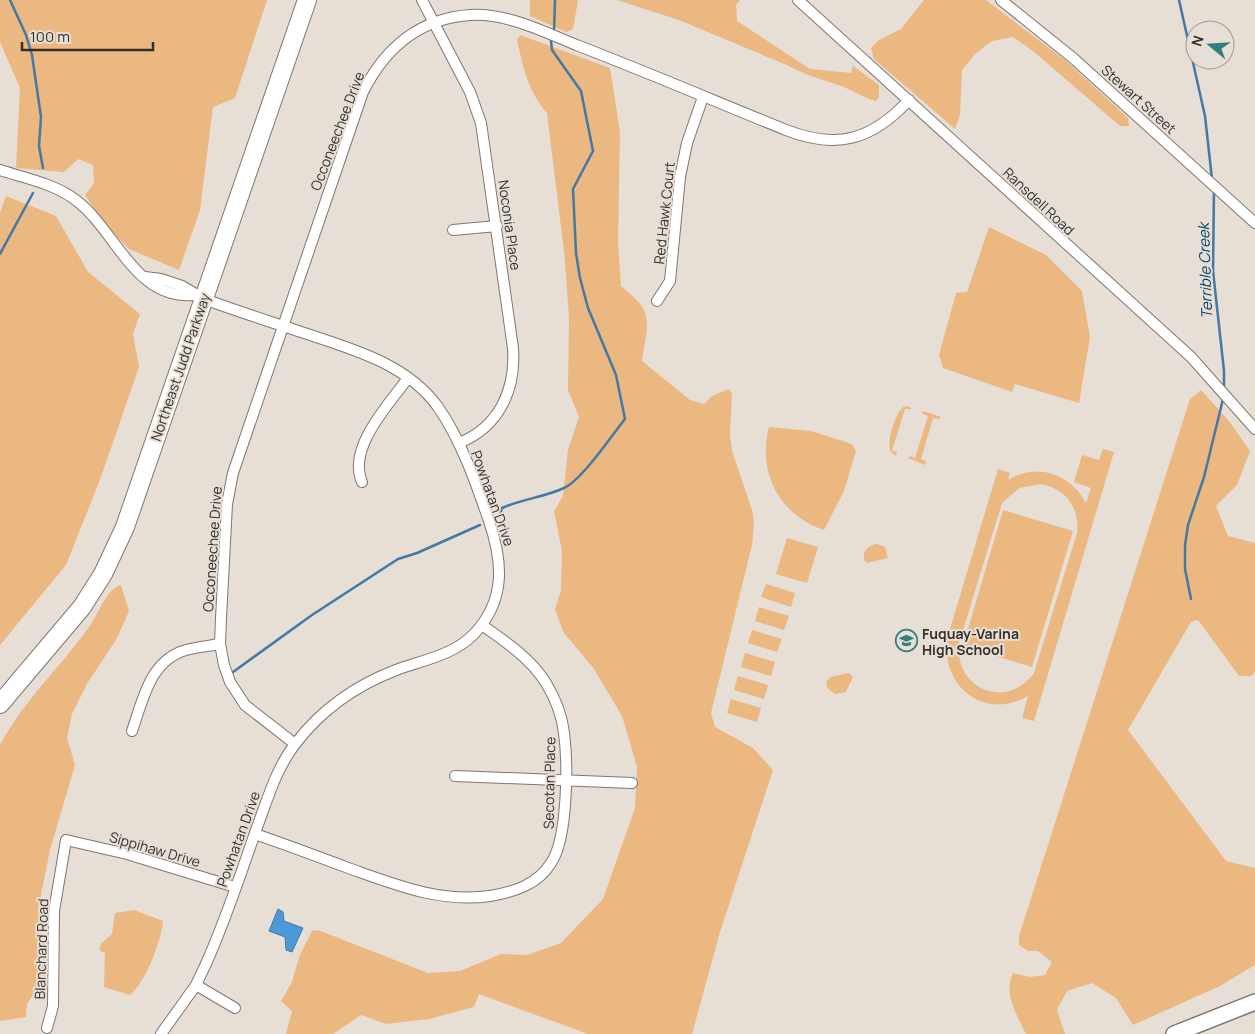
<svg xmlns="http://www.w3.org/2000/svg" width="1255" height="1034" font-family="Manrope,sans-serif">
	<style>
		.green { fill: #eab880; fill-rule: evenodd }
		.water { fill: #4c99d9; stroke: #4479a5 }
		.lines { fill: none; stroke-linecap: round; stroke-linejoin: round }
		.stream { stroke: #4479a5; stroke-width: 2.5 }
		.minor-casing { stroke: #7e776f; stroke-width: 12 }
		.secondary-casing { stroke: #7e776f; stroke-width: 18 }
		.trunk-casing { stroke: #7e776f; stroke-width: 20 }
		.minor { stroke: #fff; stroke-width: 10 }
		.secondary { stroke: #fff; stroke-width: 15 }
		.trunk { stroke: #fff; stroke-width: 18 }
		.labels { text-anchor: middle; dominant-baseline: central; stroke-width: 4; stroke-linejoin: round; paint-order: stroke }
		.street-label { font-size: 14px; fill: #322f2c; stroke: #e7ded5 }
		.poi-label { font-size: 14px; font-weight: bold; fill: #322f2c; stroke: #e7ded5; text-anchor: start }
		.water-label { font-size: 15px; font-style: italic; fill: #04426c; stroke: #e7ded5 }
	</style>
	<rect width="100%" height="100%" fill="#e7ded5"/>
	<g class="green">
		<path d="M 0,0 L 267,0 L 235,98 L 213,107 L 200,210 L 179,270 L 129,249 L 105,225 L 85,195 L 94,183 L 93,165 L 78,159 L 64,172 L 16,168 L 20,88 L 0,42 Z"/>
		<path d="M 530,0 L 578,0 L 573,29 L 566,32 L 530,16 Z"/>
		<path d="M 617,0 L 740,0 L 736,5 L 737,21 L 810,69 L 851,73 L 853,66 L 879,85 L 879,97 L 876,101 C 864,98 855,92 844,87 C 825,80 807,76 789,66 L 679,20 Z"/>
		<path d="M 924,0 L 986,0 L 1066,61 L 1128,118 L 1129,126 L 1120,126 L 1033,51 L 1013,37 L 992,41 L 975,54 L 962,70 L 960,115 L 955,129 L 874,59 L 871,48 L 879,40 L 901,29 Z"/>
		<path d="M 520,35 L 610,68 L 620,132 L 618,244 L 621,286 C 655,313 648,320 642,361 L 690,400 L 704,404 L 712,396 L 729,389 L 732,394 L 730,436 L 732,451 L 752,510 L 754,522 L 752,545 L 711,713 L 715,727 L 753,748 L 773,770 L 720,932 L 692,1034 L 588,1034 L 479,994 L 474,1007 L 429,1019 L 386,1024 L 361,1015 L 333,1034 L 286,1034 L 292,1011 L 281,1001 L 292,982 L 299,957 L 312,931 L 318,930 L 428,973 L 460,971 L 501,954 L 527,955 L 561,943 L 603,899 L 635,808 L 637,767 L 622,716 L 594,669 L 564,633 L 555,610 L 561,590 L 562,551 L 554,511 L 563,496 L 568,450 L 579,417 L 568,390 L 569,318 L 565,260 L 547,113 C 527,89 524,70 517,40 Z"/>
		<path d="M 6,196 L 56,216 L 88,272 L 140,314 L 133,334 L 139,367 L 101,477 L 66,565 L 0,645 L 0,213 Z"/>
		<path d="M 989,227 L 1046,255 L 1082,291 L 1090,337 L 1079,403 L 1015,384 L 1012,392 L 943,368 L 939,355 L 956,293 L 967,292 Z"/>
		<path d="M 1201,390 L 1229,421 L 1250,451 L 1237,485 L 1216,506 L 1228,536 L 1255,543 L 1255,672 L 1251,676 L 1239,676 L 1198,620 L 1191,622 L 1128,730 L 1226,861 L 1255,868 L 1255,965 L 1220,986 L 1133,1025 L 1116,998 L 1092,983 L 1067,991 L 1057,1010 L 1065,1034 L 1026,1034 C 1017,1015 1003,993 1013,973 L 1030,977 L 1045,975 L 1052,962 L 1038,951 L 1028,951 L 1019,945 L 1019,936 L 1190,399 Z"/>
		<path d="M 903,407 L 908,406 L 912,409 L 905,409 L 892,451 L 897,452 L 896,456 L 891,452 C 886,442 895,414 903,407 Z"/>
		<path d="M 923,411 L 941,417 L 939,419 L 933,418 L 921,459 L 926,461 L 925,465 L 908,458 L 910,456 L 915,458 L 928,416 L 921,413 Z"/>
		<path d="M 769,427 L 811,431 L 852,444 L 856,451 L 844,491 L 824,530 C 779,515 757,472 769,427 Z"/>
		<path d="M 1103,449 L 1114,452 L 1034,721 L 1022,718 L 1028,696 C 984,722 938,684 948,636 L 998,469 L 1010,473 L 1008,480 C 1037,462 1071,474 1086,503 L 1091,488 L 1074,482 L 1082,455 L 1099,460 ZM 1041,484 C 1066,489 1080,508 1077,533 L 1034,673 C 1006,711 954,689 959,643 L 1002,503 L 1019,488 Z"/>
		<path d="M 1003,510 L 1073,531 L 1032,667 L 963,646 Z"/>
		<path d="M 787,538 L 818,547 L 807,583 L 776,574 Z"/>
		<path d="M 878,544 L 885,547 L 888,558 L 867,563 L 864,560 C 862,551 869,544 878,544 Z"/>
		<path d="M 766,584 L 795,593 L 791,607 L 761,597 Z"/>
		<path d="M 121,585 L 129,611 L 117,638 L 87,684 L 72,714 L 67,738 L 75,765 L 50,850 L 38,909 L 45,959 L 45,977 L 27,1004 L 26,1017 L 0,1021 L 0,745 C 24,700 60,668 89,627 C 99,614 105,590 121,585 Z"/>
		<path d="M 759,607 L 789,616 L 784,630 L 755,621 Z"/>
		<path d="M 752,630 L 782,639 L 777,652 L 748,643 Z"/>
		<path d="M 745,653 L 775,662 L 771,676 L 741,667 Z"/>
		<path d="M 849,673 L 853,677 L 846,692 L 835,694 L 828,689 L 826,682 L 830,677 Z"/>
		<path d="M 738,676 L 768,685 L 764,699 L 734,690 Z"/>
		<path d="M 731,699 L 761,708 L 757,722 L 727,713 Z"/>
		<path d="M 134,910 L 163,921 C 161,941 146,982 130,995 L 104,987 L 105,953 L 99,950 L 101,944 L 112,934 L 115,913 Z"/>
	</g>
	<path class="water" d="M 278,909 L 283,912 L 284,921 L 303,928 L 292,952 L 286,950 L 285,937 L 269,931 Z"/>
	<g class="lines">
		<g class="stream">
			<path d="M 10,0 L 26,35 L 32,55 L 41,117 L 39,146 L 43,168"/>
			<path d="M 1179,0 L 1205,116 L 1212,179"/>
			<path d="M 554,32 L 555,0"/>
			<path d="M 1214,189 L 1213,271 L 1224,371 L 1224,388"/>
			<path d="M 0,254 L 33,193"/>
			<path d="M 500,515 L 502,508 C 522,499 545,497 564,488 C 582,480 612,435 625,419 L 616,375 L 588,308 L 580,278 L 576,253 L 573,189 L 593,151 L 581,91 L 552,50 L 551,41"/>
			<path d="M 1191,599 L 1185,569 L 1185,545 L 1188,525 L 1204,477 L 1223,399"/>
			<path d="M 233,672 L 312,615 L 398,559 L 417,553 L 480,525"/>
		</g>
		<defs>
			<g id="minor">
				<path d="M 422,0 L 470,92 L 481,123 L 513,348 C 516,390 499,427 459,443"/>
				<path d="M 798,0 L 1191,357 L 1255,429"/>
				<path d="M 1001,0 L 1073,58 L 1255,223"/>
				<path d="M 0,170 C 25,178 56,184 77,201 C 116,231 135,300 194,295"/>
				<path d="M 453,230 L 497,226"/>
				<path d="M 145,277 L 161,279 L 182,286 L 204,299 C 234,310 265,320 295,330 C 345,347 405,361 438,407 C 461,440 476,483 489,521 C 503,562 506,600 474,634 C 454,655 423,660 396,670 C 357,685 322,709 296,743 C 276,768 267,801 256,830 C 240,876 225,922 205,966 L 196,985 L 161,1034"/>
				<path d="M 657,301 L 670,281 L 680,177 L 687,143 L 703,97"/>
				<path d="M 362,482 C 347,448 389,404 408,378"/>
				<path d="M 132,731 C 143,700 150,660 186,650 C 197,647 209,646 220,644"/>
				<path d="M 295,744 L 245,705 L 230,682 L 224,665 L 220,644 L 221,618 L 227,504 L 233,473 L 363,92 C 385,48 420,18 471,15 C 508,13 546,33 579,46 C 649,73 717,102 786,130 C 837,150 872,140 909,100"/>
				<path d="M 455,776 L 632,783"/>
				<path d="M 255,834 C 287,845 319,857 351,869 C 396,885 441,903 490,896 C 515,892 538,884 551,863 C 568,838 568,763 564,733 C 562,715 555,698 546,683 C 531,659 505,641 482,625"/>
				<path d="M 196,985 L 235,1008"/>
				<path d="M 47,1028 L 53,1006 L 54,911 L 66,840 L 127,854 L 235,887"/>
			</g>
			<path id="secondary" d="M 1174,1034 L 1255,1002"/>
			<path id="trunk" d="M 0,704 L 82,607 L 103,574 L 125,527 L 307,0"/>
		</defs>
		<use href="#minor" class="minor-casing"/>
		<use href="#secondary" class="secondary-casing"/>
		<use href="#trunk" class="trunk-casing"/>
		<use href="#minor" class="minor"/>
		<use href="#secondary" class="secondary"/>
		<use href="#trunk" class="trunk"/>
	</g>
	<defs>
		<symbol id="school-ring" viewBox="-11 -11 22 22"><circle r="9.5" fill="#e7ded5" stroke="#347d81" stroke-width="1.5"/><path d="M0-5L7-2L0 1L-7-2ZM-4 1L0 2.5L4 1V4Q0 6-4 4Z" fill="#347d81"/></symbol>
	</defs>
	<g fill-rule="evenodd">
		<use href="#school-ring" x="894" y="628" width="25" height="25"/>
	</g>
	<g class="labels">
		<g class="street-label">
			<text transform="translate(1139 99) rotate(42)">Stewart Street</text>
			<text transform="translate(337 131) rotate(-69)">Occoneechee Drive</text>
			<text transform="translate(1039 201) rotate(43)">Ransdell Road</text>
			<text transform="translate(664 213) rotate(-84)">Red Hawk Court</text>
			<text transform="translate(510 225) rotate(82)">Noconia Place</text>
			<text transform="translate(180 367) rotate(-71)">Northeast Judd Parkway</text>
			<text transform="translate(493 498) rotate(70)">Powhatan Drive</text>
			<text transform="translate(212 549) rotate(-86)">Occoneechee Drive</text>
			<text transform="translate(549 783) rotate(-89)">Secotan Place</text>
			<text transform="translate(238 839) rotate(-70)">Powhatan Drive</text>
			<text transform="translate(155 849) rotate(16)">Sippihaw Drive</text>
			<text transform="translate(41 949) rotate(-88)">Blanchard Road</text>
		</g>
		<g class="poi-label">
			<text x="922" y="633">Fuquay-Varina<tspan x="922" dy="16">High School</tspan></text>
		</g>
		<g class="water-label">
			<text transform="translate(1205 271) rotate(-92)">Terrible Creek</text>
		</g>
	</g>
	<g transform="translate(1210 45) rotate(288)"><circle r="24" fill="#e7ded5" stroke="#9f9891"/>
	<path d="M0-4L9 19L0 12L-9 19Z" fill="#347d81"/>
	<text y="-8" font-size="14" font-weight="bold" text-anchor="middle" fill="#322f2c">N</text>
	</g>
	<path d="M22 42v8h131v-8" fill="none" stroke="#322f2c" stroke-width="2.5"/>
	<text x="30" y="42" font-size="15" fill="#322f2c" stroke="#e7ded5" stroke-width="4" paint-order="stroke">100 m</text>
</svg>
